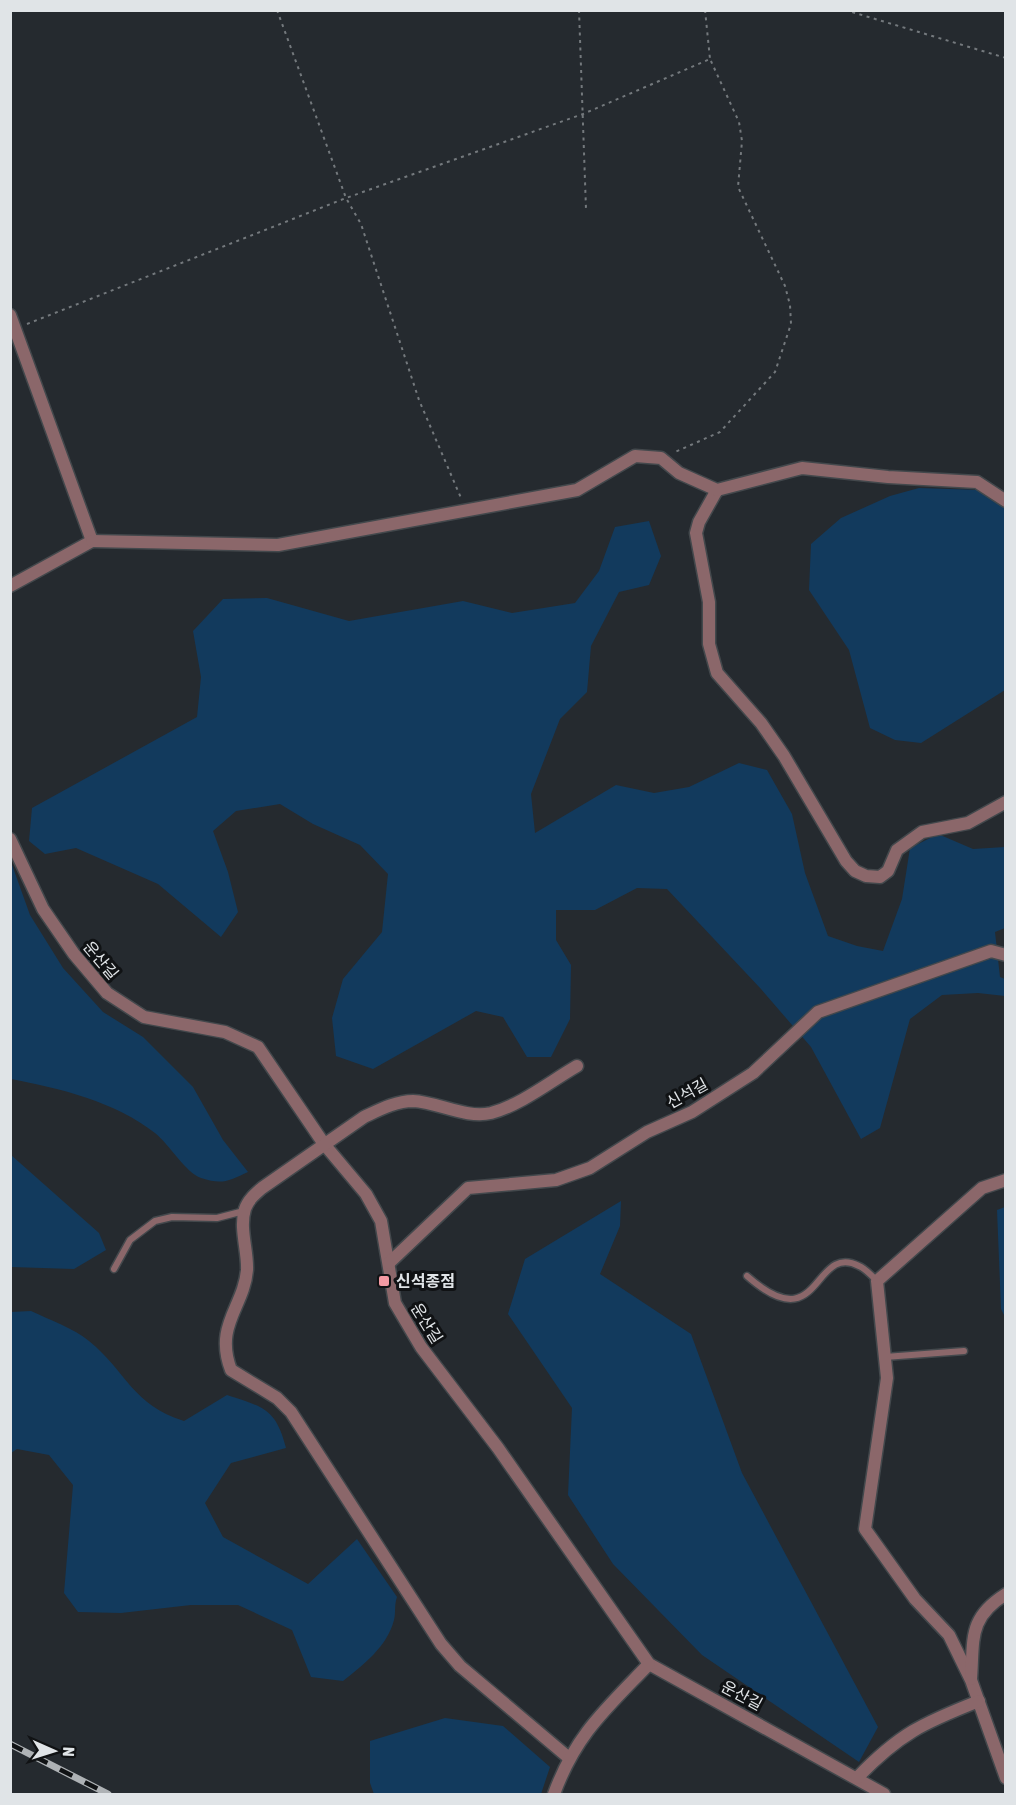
<svg xmlns="http://www.w3.org/2000/svg" width="1016" height="1805" font-family="'Asap Condensed','Noto Sans KR',sans-serif">
	<style>
		.green { fill: #123a5d }
		.lines { fill: none; stroke-linecap: round; stroke-linejoin: round }
		.service-casing { stroke: #43484c; stroke-width: 9 }
		.minor-casing { stroke: #43484c; stroke-width: 15 }
		.path { stroke: #74797d; stroke-width: 2; stroke-dasharray: 3 4.5; stroke-linecap: butt }
		.service { stroke: #8b676a; stroke-width: 6 }
		.minor { stroke: #8b676a; stroke-width: 12 }
		.rail-casing { stroke: #aeb2b5; stroke-width: 7 }
		.rail { stroke: #101214; stroke-width: 4.5; stroke-dasharray: 14; stroke-linecap: butt }
		.poi-dot { fill: #f49aa3; stroke: #101214; stroke-width: 2 }
		.labels { text-anchor: middle; dominant-baseline: central; stroke-width: 6; stroke-linejoin: round; paint-order: stroke }
		.street-label { font-size: 16px; fill: #e0e4e7; stroke: #101214 }
		.poi-label { font-size: 16px; font-weight: bold; fill: #e0e4e7; stroke: #101214; text-anchor: start }
	</style>
	<rect width="100%" height="100%" fill="#252a2f"/>
	<g class="green">
		<path d="M 919,488 L 980,490 L 1005,508 L 1005,690 L 921,743 L 895,740 L 870,728 L 849,650 L 809,590 L 811,544 L 841,518 L 890,496 Z"/>
		<path d="M 649,521 L 661,556 L 649,585 L 619,592 L 591,646 L 587,692 L 560,719 L 531,794 L 535,833 L 616,785 L 654,793 L 689,787 L 739,763 L 767,770 L 792,814 L 805,873 L 828,936 L 857,946 L 883,951 L 902,899 L 910,848 L 938,834 L 973,849 L 1005,847 L 1005,928 L 995,932 L 1000,977 L 1005,979 L 1005,996 L 978,993 L 942,995 L 910,1019 L 880,1128 L 861,1139 L 811,1047 L 761,989 L 667,889 L 637,888 L 595,910 L 556,910 L 556,940 L 571,965 L 570,1019 L 551,1057 L 527,1057 L 503,1017 L 476,1011 L 373,1069 L 336,1056 L 332,1018 L 343,979 L 382,932 L 388,874 L 360,845 L 313,824 L 280,804 L 236,811 L 213,831 L 228,872 L 238,912 L 221,937 L 158,884 L 76,848 L 45,854 L 29,841 L 32,808 L 197,717 L 201,677 L 193,631 L 223,599 L 267,598 L 349,621 L 463,601 L 512,613 L 575,603 L 599,571 L 615,527 Z"/>
		<path d="M 11,862 L 30,915 L 63,968 L 103,1012 L 143,1037 L 193,1087 L 223,1140 L 248,1172 C 229,1181 222,1185 201,1178 C 186,1173 169,1144 155,1133 C 116,1102 59,1088 11,1079 Z"/>
		<path d="M 11,1155 L 99,1233 L 106,1250 L 74,1269 L 11,1267 Z"/>
		<path d="M 621,1201 L 620,1226 L 600,1274 L 691,1334 L 742,1473 L 878,1727 L 859,1762 L 702,1655 L 613,1564 L 568,1495 L 572,1408 L 508,1314 L 525,1259 Z"/>
		<path d="M 1005,1207 L 1005,1317 L 1001,1309 L 997,1210 Z"/>
		<path d="M 31,1311 C 50,1320 73,1328 89,1341 C 127,1372 132,1405 184,1421 L 227,1395 C 264,1407 276,1409 286,1448 L 231,1463 L 205,1503 L 223,1537 L 308,1584 L 357,1539 L 397,1597 C 394,1605 396,1613 394,1620 C 387,1647 363,1665 343,1681 L 311,1677 L 292,1630 L 238,1605 L 191,1605 L 121,1613 L 78,1612 L 64,1593 L 73,1485 L 49,1455 L 17,1449 L 11,1453 L 11,1312 Z"/>
		<path d="M 445,1718 L 503,1726 L 550,1767 L 541,1794 L 374,1794 L 370,1783 L 370,1741 Z"/>
	</g>
	<g class="lines">
		<defs>
			<g id="service">
				<path d="M 114,1269 L 130,1240 L 155,1221 L 172,1217 L 217,1218 L 244,1211"/>
				<path d="M 747,1276 C 822,1342 812,1242 859,1266 C 866,1269 872,1276 877,1281"/>
				<path d="M 885,1357 L 964,1351"/>
			</g>
			<g id="minor">
				<path d="M 10,315 L 92,541 L 10,586"/>
				<path d="M 717,490 L 699,522 L 696,533 L 709,602 L 709,644 L 717,673 L 761,723 L 784,756 L 846,861 L 855,871 L 866,876 L 880,877 L 888,871 L 897,850 L 922,832 L 968,823 L 1006,802"/>
				<path d="M 92,541 L 278,545 L 577,490 L 635,456 L 661,458 L 679,473 L 717,490 L 802,468 L 888,477 L 977,482 L 1006,501"/>
				<path d="M 10,839 L 43,909 L 74,954 L 107,993 L 144,1017 L 225,1032 L 258,1047 L 324,1144 L 366,1194 L 381,1221 L 395,1303 L 421,1347 L 498,1448 L 649,1664 L 884,1794"/>
				<path d="M 1006,1180 L 982,1188 L 877,1281 L 887,1378 L 865,1529 L 915,1599 L 949,1635 L 971,1680 L 1006,1778"/>
				<path d="M 389,1263 L 468,1188 L 556,1180 L 590,1168 L 647,1132 L 692,1112 L 753,1073 L 818,1012 L 991,951 L 1006,955"/>
				<path d="M 971,1679 C 974,1638 968,1618 1006,1594"/>
				<path d="M 569,1758 L 460,1666 L 441,1644 L 291,1412 L 277,1398 L 231,1370 C 214,1325 244,1307 247,1270 C 248,1251 239,1228 245,1209 C 248,1200 255,1194 262,1188 L 364,1117 C 379,1110 396,1101 413,1101 C 438,1102 466,1119 491,1113 C 521,1105 551,1081 577,1066"/>
				<path d="M 857,1778 C 899,1734 923,1723 979,1701"/>
				<path d="M 554,1794 C 576,1734 606,1709 649,1664"/>
			</g>
		</defs>
		<use href="#service" class="service-casing"/>
		<use href="#minor" class="minor-casing"/>
		<g class="path">
			<path d="M 277,10 L 346,198 L 361,224 L 419,400 L 461,498"/>
			<path d="M 579,10 L 586,209"/>
			<path d="M 705,10 L 710,59"/>
			<path d="M 845,10 L 1006,58"/>
			<path d="M 27,324 L 346,198 L 583,114 L 710,59 L 739,122 L 742,141 L 738,187 L 785,286 L 790,305 L 791,324 L 775,372 L 720,432 L 675,452"/>
		</g>
		<use href="#service" class="service"/>
		<use href="#minor" class="minor"/>
		<defs>
			<path id="rail" d="M 10,1744 L 108,1794"/>
		</defs>
		<use href="#rail" class="rail-casing"/>
		<use href="#rail" class="rail"/>
	</g>
	<rect class="poi-dot" x="378" y="1275" width="12" height="12" rx="3"/>
	<g class="labels">
		<g class="street-label">
			<text transform="translate(101 960) rotate(50)">운산길</text>
			<text transform="translate(687 1093) rotate(-29)">신석길</text>
			<text transform="translate(427 1323) rotate(58)">운산길</text>
			<text transform="translate(742 1695) rotate(28)">운산길</text>
		</g>
		<g class="poi-label">
			<text x="396" y="1281">신석종점</text>
		</g>
	</g>
	<rect width="1016" height="1805" fill="none" stroke="#e0e4e7" stroke-width="24"/>
	<g transform="translate(54 1751) rotate(93)" stroke="#101214" stroke-width="4.5" paint-order="stroke">
	<path d="M0-4.5L10 22L0 15L-10 22Z" fill="#e0e4e7"/>
	<text y="-9" font-size="16" font-weight="bold" text-anchor="middle" fill="#e0e4e7">N</text>
	</g>
</svg>
